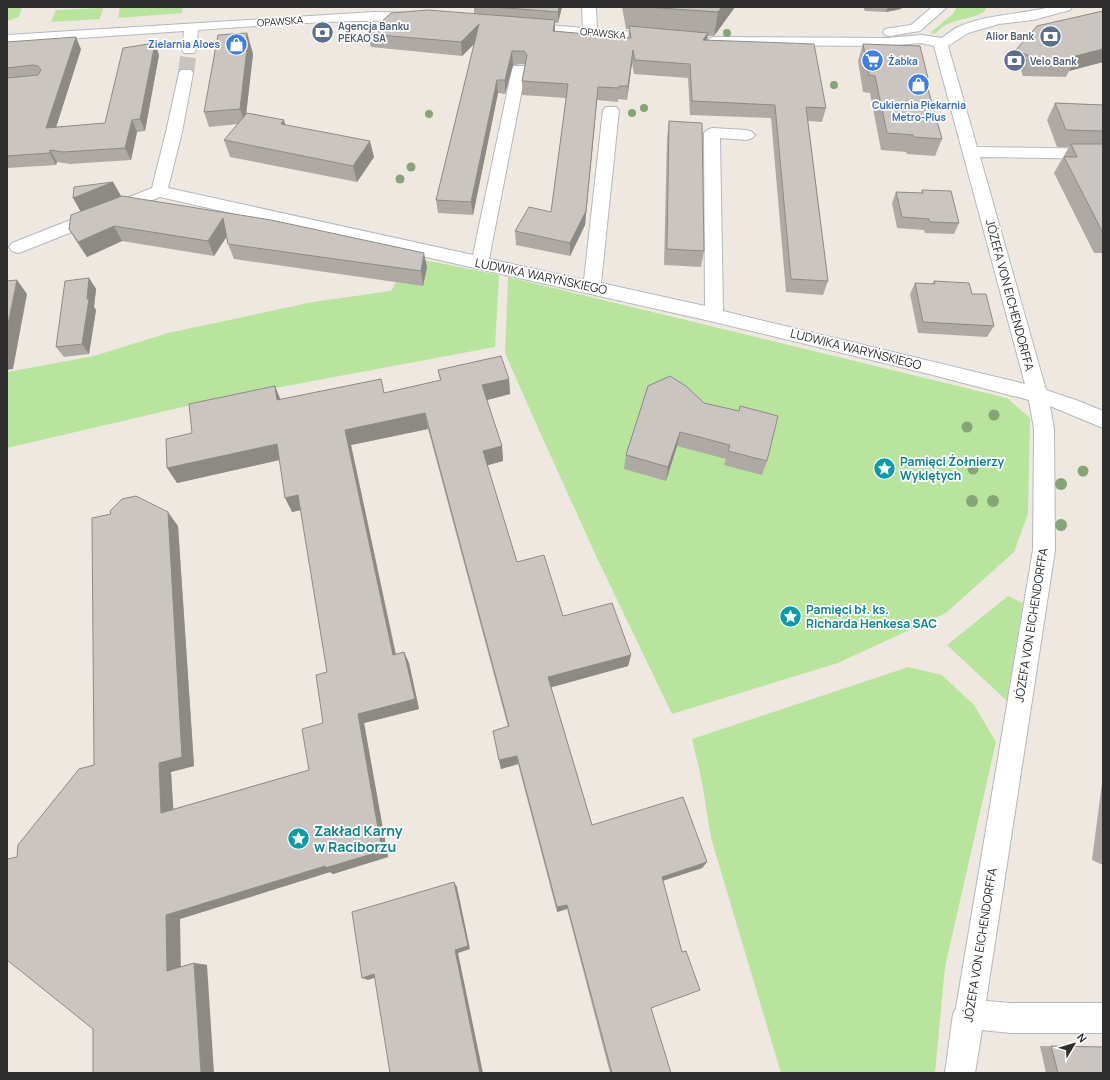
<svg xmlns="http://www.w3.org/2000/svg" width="1110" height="1080" font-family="Manrope,sans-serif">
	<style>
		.green { fill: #b9e49e }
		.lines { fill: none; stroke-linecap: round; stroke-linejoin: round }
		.minor-tunnel { stroke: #c8c3bd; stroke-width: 16; stroke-dasharray: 16 8; stroke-linecap: butt }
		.minor-casing { stroke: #b4b7c0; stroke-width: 2 }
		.minor { fill: #fff; fill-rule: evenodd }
		.tree { fill: #86a475 }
		.wall { fill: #aea9a5 }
		.shaded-wall { fill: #8d8a86 }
		.building { fill: #cac5c0; stroke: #8d8a86 }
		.labels { text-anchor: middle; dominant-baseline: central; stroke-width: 3.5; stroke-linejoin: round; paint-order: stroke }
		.far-street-label { font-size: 10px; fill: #2e2e2e; stroke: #fff }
		.far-service-label { font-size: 10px; font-weight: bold; fill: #4e5e75; stroke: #fff; text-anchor: start }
		.far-shop-label { font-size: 10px; font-weight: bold; fill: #366cbe; stroke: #fff; text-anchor: end }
		.street-label { font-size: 12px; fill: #2e2e2e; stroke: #fff }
		.culture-label { font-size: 12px; font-weight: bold; fill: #0d838f; stroke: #fff; text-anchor: start }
		.near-culture-label { font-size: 14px; font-weight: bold; fill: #0d838f; stroke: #fff; text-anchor: start }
	</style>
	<rect width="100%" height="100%" fill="#efe8e1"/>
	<g class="green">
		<path d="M 7,7 L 22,7 L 19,17 L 7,21 Z"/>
		<path d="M 120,7 L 183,7 L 182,13 L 118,18 Z"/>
		<path d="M 957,7 L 986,7 L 986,10 C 970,23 952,15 935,34 L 930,33 L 953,14 Z"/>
		<path d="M 103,8 L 100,19 L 51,22 L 56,10 Z"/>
		<path d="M 410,257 L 499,275 L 495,347 L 217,399 L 7,448 L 7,372 L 94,356 L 168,333 L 313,302 L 391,291 Z"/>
		<path d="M 508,277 L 1007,398 L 1030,418 L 1028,514 L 1014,552 L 946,613 L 838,663 L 672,714 L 597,558 L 534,419 L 505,353 Z"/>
		<path d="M 1008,596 L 1023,603 L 1007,701 L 947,645 Z"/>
		<path d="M 908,667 L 942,675 L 974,705 L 996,742 L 945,967 L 935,1073 L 781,1073 L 711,838 L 702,782 L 692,739 Z"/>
	</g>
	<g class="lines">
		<path class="minor-tunnel" d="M 186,73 L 189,50"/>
		<defs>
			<g id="minor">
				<path d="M 582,7 L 596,7 L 597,29 L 659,34 L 664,35 L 666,38 L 664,41 L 659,42 L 526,31 L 521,30 L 519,27 L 521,24 L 526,23 L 583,28 Z"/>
				<path d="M 932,7 L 947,7 L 920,31 L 890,36 L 885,35 L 883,32 L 885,29 L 911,25 Z"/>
				<path d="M 1050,7 L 1072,7 L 1070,10 L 1033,20 L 999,24 L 968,33 L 948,46 L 977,147 L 1103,149 L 1103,159 L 980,157 L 1046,390 L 1076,400 L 1103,411 L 1103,428 L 1050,406 L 1054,429 L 1055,550 L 986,1001 L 1011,1003 L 1103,1003 L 1103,1033 L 1011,1033 L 982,1030 L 975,1073 L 945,1073 L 953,1014 L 956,1008 L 1033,550 L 1034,429 L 1029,400 L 929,374 L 710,321 L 160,197 L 24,251 L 18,253 L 12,251 L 9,247 L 12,243 L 152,188 L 166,132 L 179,73 L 181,70 L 191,70 L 193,73 L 182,132 L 168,188 L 473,255 L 512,69 L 514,66 L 524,66 L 526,69 L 489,259 L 584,280 L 603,110 L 606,107 L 616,107 L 619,110 L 601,283 L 705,306 L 704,133 L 707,130 L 712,128 L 747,130 L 752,132 L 755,135 L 752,138 L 747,140 L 720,138 L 723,311 L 1025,384 L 934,46 L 921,43 L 887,46 L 715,45 L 710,44 L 708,41 L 710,38 L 715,37 L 887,38 L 922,35 L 942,38 C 947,34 952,30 958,27 C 986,14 1020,15 1050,7 Z"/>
				<path d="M 374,12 L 418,13 L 423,14 L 425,17 L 423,20 L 418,21 C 344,19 271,25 198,30 L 196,50 L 194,53 L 184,53 L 182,50 L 184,31 L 7,43 L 7,35 Z"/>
			</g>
		</defs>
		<use href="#minor" class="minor-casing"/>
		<use href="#minor" class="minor"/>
	</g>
	<g class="tree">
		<circle cx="727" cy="33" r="4"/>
		<circle cx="834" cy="85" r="4"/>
		<circle cx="644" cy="108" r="4"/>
		<circle cx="632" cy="113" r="4"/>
		<circle cx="429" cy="114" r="4"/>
		<circle cx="411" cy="167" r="4.5"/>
		<circle cx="400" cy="179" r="4.5"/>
		<circle cx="994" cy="415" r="5.5"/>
		<circle cx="967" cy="427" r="5.5"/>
		<circle cx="973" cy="469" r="5.5"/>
		<circle cx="1083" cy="471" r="5.5"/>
		<circle cx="1061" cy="484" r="6"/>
		<circle cx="972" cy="501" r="6"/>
		<circle cx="993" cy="501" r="6"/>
		<circle cx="1061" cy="525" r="6"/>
	</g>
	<g class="wall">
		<path d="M 474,7 L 562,7 L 558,23 L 555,23 L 555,31 L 628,38 L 629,29 L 626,29 L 622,7 L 735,7 L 714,36 L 708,36 L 707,40 L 826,108 L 822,122 L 808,121 L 828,281 L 823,295 L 786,292 L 771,118 L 690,115 L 688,78 L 634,74 L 632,63 L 627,100 L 618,99 L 618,102 L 597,100 L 585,225 L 570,256 L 516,245 L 515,231 L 551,212 L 566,98 L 522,95 L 522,81 L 525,66 L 524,64 L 513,65 L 505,94 L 498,93 L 473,215 L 438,213 L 436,200 L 474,44 L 462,56 L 371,47 L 368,34 L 474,14 Z"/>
		<path d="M 863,7 L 902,7 L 901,9 L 886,12 L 865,11 Z"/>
		<path d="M 1103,11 L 1103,62 L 1069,71 L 1066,77 L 1023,76 L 1021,70 L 1008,66 L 1015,51 Z"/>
		<path d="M 247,33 L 253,54 L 246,114 L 284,120 L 285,125 L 374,157 L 357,182 L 230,157 L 224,140 L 238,124 L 209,127 L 204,112 Z"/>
		<path d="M 7,42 L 81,49 L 56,127 L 105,123 L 159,55 L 145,131 L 137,132 L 131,160 L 70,164 L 57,162 L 56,165 L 7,168 Z"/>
		<path d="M 863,44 L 928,78 L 926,83 L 942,139 L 935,156 L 907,154 L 906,152 L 881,150 L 870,93 L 863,92 L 858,61 Z"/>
		<path d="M 1055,103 L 1103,105 L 1103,253 L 1094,253 L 1054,173 L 1069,147 L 1057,147 L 1047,120 Z"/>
		<path d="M 669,121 L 704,251 L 701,267 L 664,265 L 667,138 Z"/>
		<path d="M 113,182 L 121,196 L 427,267 L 423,286 L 234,259 L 228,244 L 226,237 L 214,256 L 122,241 L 87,257 L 78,244 L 69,229 L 81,212 Z"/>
		<path d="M 922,190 L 959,223 L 954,234 L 925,233 L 924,230 L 897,228 L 892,203 L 896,192 L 921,193 Z"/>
		<path d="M 89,278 L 96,289 L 94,307 L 96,310 L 89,354 L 64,357 L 56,347 Z"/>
		<path d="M 934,281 L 972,294 L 994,326 L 987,337 L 918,333 L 910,294 L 915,283 L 932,284 Z"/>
		<path d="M 438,370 L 509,379 L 510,394 L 487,400 L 502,446 L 503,461 L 487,465 L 517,562 L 563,616 L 631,655 L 628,666 L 551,687 L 592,825 L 707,862 L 702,868 L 663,881 L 651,1008 L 671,1073 L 610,1073 L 567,909 L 557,912 L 518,764 L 501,769 L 493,731 L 508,727 L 428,429 L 351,445 L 396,654 L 404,652 L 409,663 L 419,709 L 364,723 L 388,857 L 333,874 L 330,872 L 180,919 L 180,967 L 194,963 L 207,965 L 93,1029 L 17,857 L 94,765 L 178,526 L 194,766 L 171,772 L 173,809 L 309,770 L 323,723 L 327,672 L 301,510 L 292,512 L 279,460 L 177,483 L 192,433 L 275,386 L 280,399 L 385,393 L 440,380 Z"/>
		<path d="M 648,386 L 767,461 L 762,475 L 724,465 L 726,459 L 677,446 L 666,481 L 624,469 L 626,455 Z"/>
		<path d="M 1103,782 L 1103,865 L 1092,860 L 1102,783 Z"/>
		<path d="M 1040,1046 L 1103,1047 L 1103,1073 L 1046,1073 Z"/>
	</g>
	<g class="shaded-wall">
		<path d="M 559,7 L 562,7 L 558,23 L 558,12 Z"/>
		<path d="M 722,7 L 735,7 L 714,36 L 718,12 Z"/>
		<path d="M 888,7 L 902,7 L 901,9 L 886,12 Z"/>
		<path d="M 555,20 L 555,34 L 553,31 Z"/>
		<path d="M 479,24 L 480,38 L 462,56 L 461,42 Z"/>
		<path d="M 247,33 L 253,54 L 245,124 L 240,109 L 246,39 Z"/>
		<path d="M 708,33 L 706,46 L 703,40 Z"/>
		<path d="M 76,37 L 81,49 L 52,140 L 46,128 Z"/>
		<path d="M 155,43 L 159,55 L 145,131 L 140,119 Z"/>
		<path d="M 1103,49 L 1103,62 L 1069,71 L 1074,62 L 1072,57 Z"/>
		<path d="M 633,50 L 632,63 L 627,100 L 628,86 Z"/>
		<path d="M 512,51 L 513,65 L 505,94 L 505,80 Z"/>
		<path d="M 497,80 L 498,93 L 473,215 L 471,202 Z"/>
		<path d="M 598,87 L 597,100 L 585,225 L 570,256 L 570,243 Z"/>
		<path d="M 132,120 L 137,132 L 131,160 L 125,148 Z"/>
		<path d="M 284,120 L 288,137 L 281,124 Z"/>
		<path d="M 370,141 L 374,157 L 357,182 L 353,166 Z"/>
		<path d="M 50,150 L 57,162 L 56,165 L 50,153 Z"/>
		<path d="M 113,182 L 122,198 L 82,214 L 73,198 Z"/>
		<path d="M 223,218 L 229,233 L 214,256 L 208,241 Z"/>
		<path d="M 114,226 L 122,241 L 87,257 L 78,242 Z"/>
		<path d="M 424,253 L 427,267 L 423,286 L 421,271 Z"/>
		<path d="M 89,278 L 96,289 L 94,307 L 96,310 L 89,354 L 82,344 L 87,299 Z"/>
		<path d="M 17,280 L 27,294 L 13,369 L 7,370 L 7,329 Z"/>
		<path d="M 509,379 L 510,394 L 483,401 L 482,385 Z"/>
		<path d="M 275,386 L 281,401 L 277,400 Z"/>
		<path d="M 425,413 L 428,429 L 351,445 L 398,666 L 393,655 L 345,430 Z"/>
		<path d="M 680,432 L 677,446 L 666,481 L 668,467 Z"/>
		<path d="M 277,444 L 284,459 L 177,483 L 167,468 Z"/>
		<path d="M 502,446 L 503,461 L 485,466 L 483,451 Z"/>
		<path d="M 298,495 L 305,509 L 292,512 L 285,498 Z"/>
		<path d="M 168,512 L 178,526 L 194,766 L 171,772 L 174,820 L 161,813 L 159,763 Z"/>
		<path d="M 404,652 L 409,663 L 419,709 L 364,723 L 388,857 L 333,874 L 330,872 L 180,919 L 181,973 L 167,971 L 166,915 L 325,866 L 358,714 Z"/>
		<path d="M 631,655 L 628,666 L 549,688 L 548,677 Z"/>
		<path d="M 517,756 L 518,764 L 501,769 L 499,760 Z"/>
		<path d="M 707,862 L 702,868 L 658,882 L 662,877 Z"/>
		<path d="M 454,882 L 457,887 L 470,949 L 458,953 L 483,1073 L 480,1073 L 455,950 Z"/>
		<path d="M 567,905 L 567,909 L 557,912 L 557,907 Z"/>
		<path d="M 194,963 L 207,965 L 214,1073 L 201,1073 Z"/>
		<path d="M 374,974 L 380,976 L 368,980 L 362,978 Z"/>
	</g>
	<g class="building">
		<path d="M 494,7 L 559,7 L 558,12 Z"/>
		<path d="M 645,7 L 722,7 L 718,12 Z"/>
		<path d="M 428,10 L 555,20 L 553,31 L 631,38 L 629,26 L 708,33 L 703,40 L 814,44 L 826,108 L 806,107 L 828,281 L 791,279 L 775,105 L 692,101 L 690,64 L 635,60 L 633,50 L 628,86 L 619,86 L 619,88 L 598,87 L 586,211 L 570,243 L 515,231 L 529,207 L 551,212 L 568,84 L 522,81 L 527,55 L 524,51 L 512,51 L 505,80 L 497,80 L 471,202 L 436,200 L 479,24 L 461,42 L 368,34 L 391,13 Z"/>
		<path d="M 1103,11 L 1103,49 L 1072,57 L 1074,62 L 1030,62 L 1028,55 L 1015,51 L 1037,26 Z"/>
		<path d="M 247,33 L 246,39 L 248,40 L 240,109 L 204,112 L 218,35 Z"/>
		<path d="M 76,37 L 46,128 L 105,123 L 123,48 L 155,43 L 140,119 L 132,120 L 125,148 L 63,152 L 50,150 L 50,153 L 7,156 L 7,78 L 38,75 L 41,70 L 38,66 L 33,65 L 7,68 L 7,42 Z"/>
		<path d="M 863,44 L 920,46 L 928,78 L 925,78 L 942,139 L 914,137 L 913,135 L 887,133 L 875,76 L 869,75 Z"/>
		<path d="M 1055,103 L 1103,105 L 1103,131 L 1066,130 Z"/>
		<path d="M 247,113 L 284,120 L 281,124 L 370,141 L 353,166 L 224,140 Z"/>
		<path d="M 669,121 L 702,123 L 704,251 L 667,249 Z"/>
		<path d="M 1071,144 L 1103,144 L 1103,233 L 1064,157 L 1077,157 Z"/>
		<path d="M 113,182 L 73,198 L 74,187 Z"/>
		<path d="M 922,190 L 951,191 L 959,223 L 930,222 L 929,219 L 902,217 L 896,192 L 923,193 Z"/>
		<path d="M 122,196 L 271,220 L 424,253 L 421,271 L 228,244 L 223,218 L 208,241 L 114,226 L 78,242 L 69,229 L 71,215 Z"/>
		<path d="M 89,278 L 87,299 L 89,299 L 82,344 L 56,347 L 65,281 Z"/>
		<path d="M 17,280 L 7,329 L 7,281 Z"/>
		<path d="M 934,281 L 969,283 L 972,294 L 986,294 L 994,326 L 923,322 L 915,283 L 935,284 Z"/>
		<path d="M 501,356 L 509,379 L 482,385 L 502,446 L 483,451 L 517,562 L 544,555 L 563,616 L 612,603 L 631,655 L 548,677 L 592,825 L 683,797 L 707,862 L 662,877 L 682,952 L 686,951 L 700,990 L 651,1008 L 671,1073 L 612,1073 L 567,905 L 557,907 L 517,756 L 499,760 L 493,731 L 509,726 L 425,413 L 345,430 L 393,655 L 404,652 L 415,699 L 358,714 L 382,851 L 325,868 L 325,866 L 166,915 L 167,971 L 194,963 L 201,1073 L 93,1073 L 93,1029 L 7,960 L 7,859 L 17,857 L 18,845 L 79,769 L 94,765 L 92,518 L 111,514 L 110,511 L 122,499 L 136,496 L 168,512 L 182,757 L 159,763 L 161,813 L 309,770 L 302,729 L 323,723 L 316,675 L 327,672 L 298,495 L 285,498 L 277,444 L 167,468 L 166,439 L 192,433 L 189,404 L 275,386 L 277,400 L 381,379 L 384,393 L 441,380 L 438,370 Z"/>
		<path d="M 670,376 L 686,386 L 704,403 L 739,411 L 740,406 L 778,416 L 767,461 L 728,451 L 730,445 L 680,432 L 668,467 L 626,455 L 648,386 Z"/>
		<path d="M 454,882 L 468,946 L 455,950 L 480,1073 L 390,1073 L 374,974 L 362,978 L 352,912 Z"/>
		<path d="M 1051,1046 L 1103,1047 L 1103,1073 L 1058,1073 Z"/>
	</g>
	<defs>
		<symbol id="bank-disc" viewBox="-11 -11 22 22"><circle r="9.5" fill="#5c6f8a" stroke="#fff"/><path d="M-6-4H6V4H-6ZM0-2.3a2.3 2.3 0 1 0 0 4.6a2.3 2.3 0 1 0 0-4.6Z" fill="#fff"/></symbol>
		<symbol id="shop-disc" viewBox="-11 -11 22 22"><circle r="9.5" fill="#3f7fe0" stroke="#fff"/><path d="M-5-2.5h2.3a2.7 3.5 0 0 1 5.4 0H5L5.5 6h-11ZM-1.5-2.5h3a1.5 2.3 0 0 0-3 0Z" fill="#fff"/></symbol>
		<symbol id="supermarket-disc" viewBox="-11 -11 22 22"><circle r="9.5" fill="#3f7fe0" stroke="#fff"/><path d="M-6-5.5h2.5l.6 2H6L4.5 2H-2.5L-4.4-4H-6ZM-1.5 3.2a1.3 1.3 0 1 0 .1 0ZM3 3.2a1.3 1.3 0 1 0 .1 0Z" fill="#fff"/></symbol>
		<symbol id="sight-disc" viewBox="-11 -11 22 22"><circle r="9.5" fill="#0f9aa8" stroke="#fff"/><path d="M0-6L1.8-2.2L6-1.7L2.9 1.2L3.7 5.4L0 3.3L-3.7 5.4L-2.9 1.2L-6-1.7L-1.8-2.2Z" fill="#fff"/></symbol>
	</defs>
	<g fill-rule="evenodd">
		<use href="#bank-disc" x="310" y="20" width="25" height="25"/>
		<use href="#bank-disc" x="1038" y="24" width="25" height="25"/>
		<use href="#shop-disc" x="224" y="32" width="25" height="25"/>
		<use href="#supermarket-disc" x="860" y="48" width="25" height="25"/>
		<use href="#bank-disc" x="1002" y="48" width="25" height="25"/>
		<use href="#shop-disc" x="906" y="72" width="25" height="25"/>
		<use href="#sight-disc" x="872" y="456" width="25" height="25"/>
		<use href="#sight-disc" x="778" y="604" width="25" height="25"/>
		<use href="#sight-disc" x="286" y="826" width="25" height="25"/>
	</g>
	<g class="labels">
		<g class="far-street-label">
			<text transform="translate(280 21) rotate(-4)">OPAWSKA</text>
			<text transform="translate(603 33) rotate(5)">OPAWSKA</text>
		</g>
		<g class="far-service-label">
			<text x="338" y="26">Agencja Banku<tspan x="338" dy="12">PEKAO SA</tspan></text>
			<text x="1034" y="36" text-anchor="end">Alior Bank</text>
			<text x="1030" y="61">Velo Bank</text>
		</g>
		<g class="far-shop-label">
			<text x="220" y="44">Zielarnia Aloes</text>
			<text x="888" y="61" text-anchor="start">Żabka</text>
			<text x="919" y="105" text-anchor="middle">Cukiernia Piekarnia<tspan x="919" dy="12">Metro-Plus</tspan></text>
		</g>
		<g class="street-label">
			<text transform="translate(541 276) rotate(12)">LUDWIKA WARYŃSKIEGO</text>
			<text transform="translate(1010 295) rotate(75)">JÓZEFA VON EICHENDORFFA</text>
			<text transform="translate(856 349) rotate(14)">LUDWIKA WARYŃSKIEGO</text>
			<text transform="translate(1031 625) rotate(-81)">JÓZEFA VON EICHENDORFFA</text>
			<text transform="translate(980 945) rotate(-81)">JÓZEFA VON EICHENDORFFA</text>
		</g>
		<g class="culture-label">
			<text x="900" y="461">Pamięci Żołnierzy<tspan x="900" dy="14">Wyklętych</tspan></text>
			<text x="806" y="609">Pamięci bł. ks.<tspan x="806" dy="14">Richarda Henkesa SAC</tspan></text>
		</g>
		<g class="near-culture-label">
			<text x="314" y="830">Zakład Karny<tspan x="314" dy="16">w Raciborzu</tspan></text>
		</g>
	</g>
	<rect width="1110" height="1080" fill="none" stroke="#2e2e2e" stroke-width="16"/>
	<g transform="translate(1074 1044) rotate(52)" stroke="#ffffff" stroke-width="3" paint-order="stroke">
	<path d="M0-3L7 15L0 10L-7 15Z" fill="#2e2e2e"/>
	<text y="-6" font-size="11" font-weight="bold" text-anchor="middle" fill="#2e2e2e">N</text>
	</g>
</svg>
